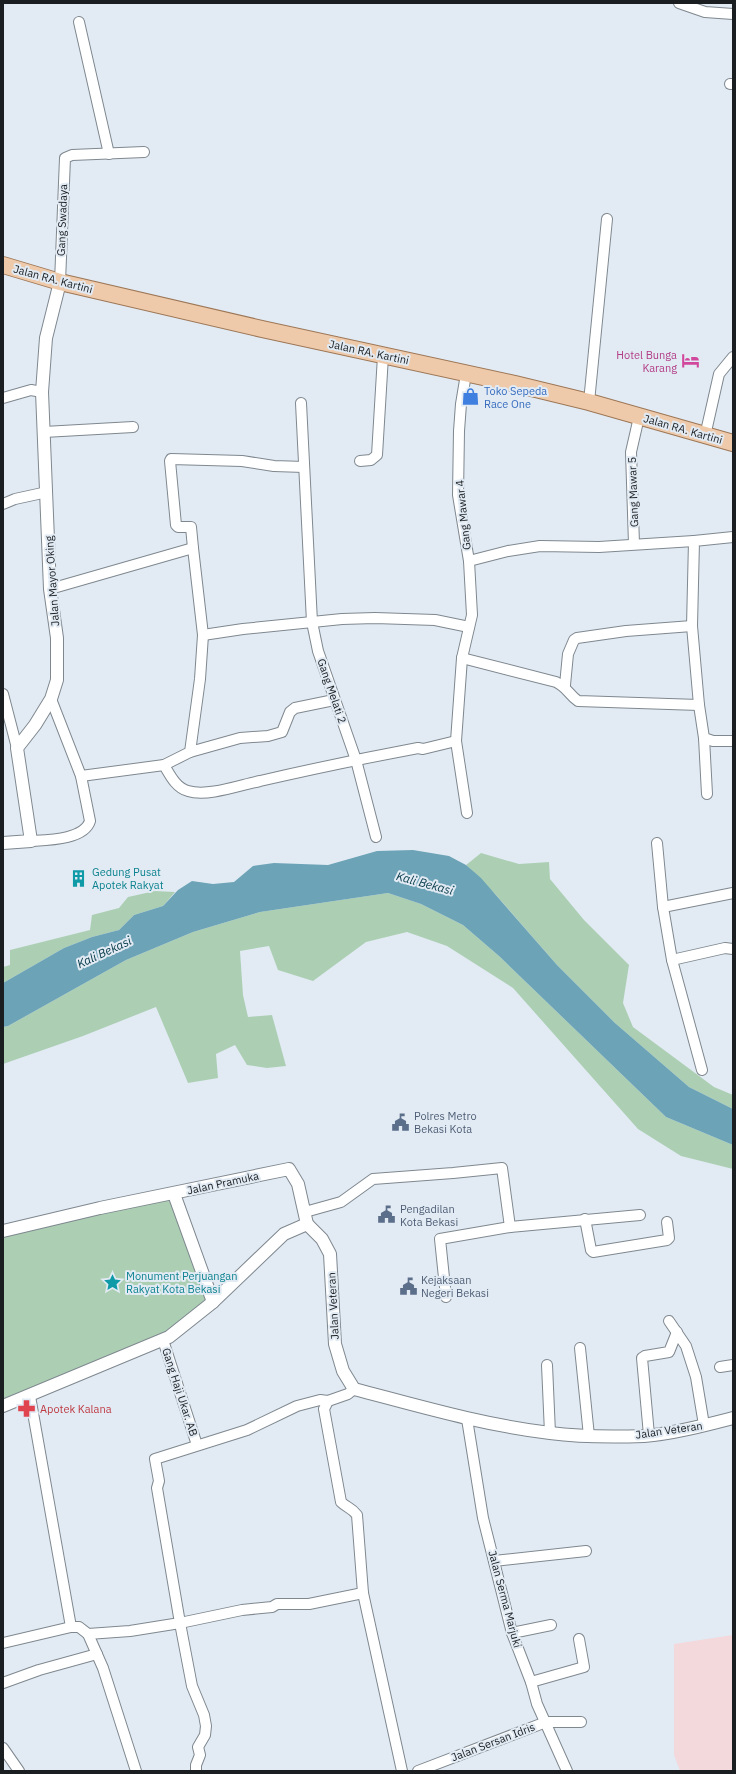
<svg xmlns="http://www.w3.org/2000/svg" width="736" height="1774" font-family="'IBM Plex Sans',sans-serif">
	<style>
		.commercial { fill: #f3d8dc }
		.green { fill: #accfb4 }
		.water { fill: #6ca3b6 }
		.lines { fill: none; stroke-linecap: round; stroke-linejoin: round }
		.minor-casing { stroke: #7f888f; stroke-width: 12 }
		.tertiary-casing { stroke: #7f888f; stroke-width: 14 }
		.primary-casing { stroke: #9d7756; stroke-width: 18 }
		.minor { stroke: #fff; stroke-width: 10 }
		.tertiary { stroke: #fff; stroke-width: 12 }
		.primary { stroke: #eecaab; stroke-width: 16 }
		.labels { text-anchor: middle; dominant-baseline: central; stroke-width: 4; stroke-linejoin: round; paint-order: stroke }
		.street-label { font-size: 11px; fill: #1a1e21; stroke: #e2ebf4 }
		.hotel-label { font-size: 11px; fill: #b23c85; stroke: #e2ebf4; text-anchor: end }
		.shop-label { font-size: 11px; fill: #366cbe; stroke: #e2ebf4; text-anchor: start }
		.culture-label { font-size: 11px; fill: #0d838f; stroke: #e2ebf4; text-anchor: start }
		.service-label { font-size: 11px; fill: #4e5e75; stroke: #e2ebf4; text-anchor: start }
		.health-label { font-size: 11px; fill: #be3a42; stroke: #e2ebf4; text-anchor: start }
		.water-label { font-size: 12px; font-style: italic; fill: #033846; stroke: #e2ebf4 }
	</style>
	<rect width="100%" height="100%" fill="#e2ebf4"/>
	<path class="commercial" d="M 733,1635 L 733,1771 L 680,1771 L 674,1755 L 674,1644 Z"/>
	<g class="green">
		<path d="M 481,853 L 519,864 L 549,862 L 550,879 L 584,920 L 629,965 L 623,1003 L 633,1027 L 714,1087 L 733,1095 L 733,1109 L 689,1087 L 615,1023 L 557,965 L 496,895 L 466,865 Z"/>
		<path d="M 155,891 L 175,892 L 163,906 L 134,915 L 119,930 L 92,937 L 64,948 L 3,983 L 3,967 L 10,965 L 10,950 L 90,930 L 92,915 L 119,908 L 128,897 Z"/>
		<path d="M 388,893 L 421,904 L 463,925 L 499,956 L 666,1117 L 733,1145 L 733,1169 L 681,1156 L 638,1129 L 513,988 L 447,946 L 407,932 L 366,942 L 313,981 L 278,970 L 269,946 L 240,951 L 243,995 L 248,1017 L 272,1015 L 286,1066 L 267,1068 L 247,1065 L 235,1045 L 216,1054 L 218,1078 L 188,1083 L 156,1007 L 83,1036 L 3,1064 L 3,1027 L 8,1026 L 126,960 L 193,932 L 260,912 Z"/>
		<path d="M 174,1194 L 213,1302 L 169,1337 L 3,1406 L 3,1231 Z"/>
	</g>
	<path class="water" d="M 413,850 L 449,856 L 466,865 L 481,878 L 557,965 L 615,1023 L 689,1087 L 733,1109 L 733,1145 L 666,1117 L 499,956 L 463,925 L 421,904 L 388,893 L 260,912 L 193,932 L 126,960 L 8,1026 L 3,1027 L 3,983 L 64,948 L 92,937 L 119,930 L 134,915 L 163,906 L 178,890 L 192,881 L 213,884 L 234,882 L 253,866 L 274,863 L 328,865 L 377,851 Z"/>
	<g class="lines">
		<defs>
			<g id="minor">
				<path d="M 679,3 L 705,12 L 733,14"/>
				<path d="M 79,22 L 109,154"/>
				<path d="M 730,84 L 733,84"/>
				<path d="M 60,282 L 65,158 L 72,155 L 144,152"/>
				<path d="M 466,374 L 461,404 L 459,431 L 458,495 L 469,561 L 472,615 L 462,658 L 456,741 L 467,813"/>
				<path d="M 3,398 L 31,390 L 42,392"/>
				<path d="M 589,402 L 607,219"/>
				<path d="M 301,403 L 312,622 L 318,651 L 356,760 L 376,837"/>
				<path d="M 44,432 L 133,427"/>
				<path d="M 705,436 L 719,374 L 733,357"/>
				<path d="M 360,461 L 371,460 L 377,455 L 383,356"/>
				<path d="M 3,504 L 15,499 L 47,492"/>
				<path d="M 733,537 L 694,541 L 692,626 L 699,705 L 704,738 L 713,741 L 733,741"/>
				<path d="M 634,544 L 631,452 L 639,417"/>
				<path d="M 193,548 L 191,527 L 178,527 L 176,525 L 170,461 L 171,459 L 242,461 L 274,466 L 304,467"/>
				<path d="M 469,561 L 508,551 L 540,546 L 599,547 L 694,541"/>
				<path d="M 50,589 L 193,548 L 203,635 L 200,679 L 190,752 L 164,765 L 81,776"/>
				<path d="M 203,635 L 243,629 L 342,619 L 375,618 L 435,620 L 469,627"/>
				<path d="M 462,658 L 556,682 C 567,687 568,694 578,701 L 699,705"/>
				<path d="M 565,685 L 568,654 L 574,640 L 577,638 L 626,631 L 692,626"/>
				<path d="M 3,694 L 17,748"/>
				<path d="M 704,738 L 707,794"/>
				<path d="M 190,752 L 240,738 L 268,736 L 282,732 L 290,712 L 295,708 L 334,700"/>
				<path d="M 164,765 C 170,775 176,788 188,791 C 208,797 240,785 260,781 C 312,769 365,758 418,748 L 423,749 L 456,741"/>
				<path d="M 31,841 C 47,840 84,840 90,821 L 81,776 L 51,699"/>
				<path d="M 657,843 L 663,907 L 672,960 L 702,1070"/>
				<path d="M 663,907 L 733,893"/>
				<path d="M 672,960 L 725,948 L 733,949"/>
				<path d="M 305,1212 L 341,1202 L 373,1179 L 453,1173 L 502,1168 L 510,1227"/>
				<path d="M 585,1219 L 591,1250 L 593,1252 L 667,1240 L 669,1238 L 667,1222"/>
				<path d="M 446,1297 L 440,1239 L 510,1227 L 640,1215"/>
				<path d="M 669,1321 L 686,1346 L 696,1377 L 704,1425"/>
				<path d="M 163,1340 L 197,1445"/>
				<path d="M 580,1348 L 589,1436"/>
				<path d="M 547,1365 L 550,1433"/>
				<path d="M 720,1367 L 733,1365"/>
				<path d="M 354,1389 L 348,1394 L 328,1401 L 324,1409 L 341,1502 C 347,1508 351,1507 357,1515 L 363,1593 L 402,1771"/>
				<path d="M 30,1396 L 71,1627 L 79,1627 L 88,1634 L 103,1668 L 136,1771"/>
				<path d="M 467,1419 L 483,1518 L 512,1633 L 531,1682 L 537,1704 L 567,1771"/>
				<path d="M 649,1435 L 642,1358 L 645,1356 L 669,1352 L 677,1332"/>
				<path d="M 494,1561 L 586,1551"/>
				<path d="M 512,1633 L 551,1625"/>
				<path d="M 88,1634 L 130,1631 L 180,1623 L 157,1488 L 159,1481 L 155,1459 L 247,1430 L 297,1406 L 320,1400 L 328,1401"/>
				<path d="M 3,1643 L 71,1627"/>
				<path d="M 531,1682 L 584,1667 L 579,1639"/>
				<path d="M 3,1683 L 39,1670 L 97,1654"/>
				<path d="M 3,1748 L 19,1771"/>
				<path d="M 196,1771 L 196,1765 L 200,1755 L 198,1747 L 205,1735 L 206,1726 L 204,1715 L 192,1686 L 180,1623 L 242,1610 L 272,1607 L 277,1604 L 309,1604 L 363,1593"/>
				<path d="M 418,1771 L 546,1722 L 581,1722"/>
			</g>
			<g id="tertiary">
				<path d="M 3,843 L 31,841 L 17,748 L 35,725 L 51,699 L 57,680 L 57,638 L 50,589 L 42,392 L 46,338 L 60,282"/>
				<path d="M 174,1194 L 213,1302"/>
				<path d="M 307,1224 L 322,1239 L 330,1254 L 335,1344 L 343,1371 L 354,1389 C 419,1406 483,1425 550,1433 C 580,1437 613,1437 644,1436 C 672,1434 706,1425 733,1418"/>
				<path d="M 3,1231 L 100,1208 L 289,1169 L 298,1184 L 307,1224"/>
				<path d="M 3,1406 L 169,1337 L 213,1302 L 284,1234 L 307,1224"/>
			</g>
			<path id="primary" d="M 3,265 L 60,282 L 262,329 L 515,384 L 589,402 L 733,443"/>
		</defs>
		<use href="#minor" class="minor-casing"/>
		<use href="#tertiary" class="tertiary-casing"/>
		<use href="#primary" class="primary-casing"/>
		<use href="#minor" class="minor"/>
		<use href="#tertiary" class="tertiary"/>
		<use href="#primary" class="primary"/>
	</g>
	<defs>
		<symbol id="hotel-bare" viewBox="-9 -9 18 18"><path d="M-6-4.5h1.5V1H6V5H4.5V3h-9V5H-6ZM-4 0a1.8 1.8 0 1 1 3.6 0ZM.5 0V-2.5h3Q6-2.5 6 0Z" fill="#d1479c" stroke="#e2ebf4" stroke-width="2.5" paint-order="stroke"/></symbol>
		<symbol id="shop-bare" viewBox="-9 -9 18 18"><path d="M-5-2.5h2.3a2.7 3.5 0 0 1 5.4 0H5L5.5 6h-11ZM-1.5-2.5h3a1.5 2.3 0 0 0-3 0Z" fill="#3f7fe0" stroke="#e2ebf4" stroke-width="2.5" paint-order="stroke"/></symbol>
		<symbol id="building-bare" viewBox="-9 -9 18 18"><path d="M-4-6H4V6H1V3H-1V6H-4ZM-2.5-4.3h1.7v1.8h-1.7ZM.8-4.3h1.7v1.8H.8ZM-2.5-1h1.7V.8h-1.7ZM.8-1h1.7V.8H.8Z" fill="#0f9aa8" stroke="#e2ebf4" stroke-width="2.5" paint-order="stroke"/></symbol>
		<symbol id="civic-bare" viewBox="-9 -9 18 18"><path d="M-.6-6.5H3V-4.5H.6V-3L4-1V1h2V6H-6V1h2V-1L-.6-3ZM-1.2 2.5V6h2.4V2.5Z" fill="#5c6f8a" stroke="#e2ebf4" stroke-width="2.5" paint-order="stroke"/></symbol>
		<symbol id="sight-bare" viewBox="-9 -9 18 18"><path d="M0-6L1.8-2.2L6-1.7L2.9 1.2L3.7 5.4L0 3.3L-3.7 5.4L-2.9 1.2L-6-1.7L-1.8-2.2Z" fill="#0f9aa8" stroke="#e2ebf4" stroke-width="2.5" paint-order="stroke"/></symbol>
		<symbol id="pharmacy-bare" viewBox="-9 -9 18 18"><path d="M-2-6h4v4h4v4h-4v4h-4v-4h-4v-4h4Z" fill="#e0444e" stroke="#e2ebf4" stroke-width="2.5" paint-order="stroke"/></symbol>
	</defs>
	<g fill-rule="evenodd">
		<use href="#hotel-bare" x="678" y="348" width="25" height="25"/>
		<use href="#shop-bare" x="458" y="384" width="25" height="25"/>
		<use href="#building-bare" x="66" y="866" width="25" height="25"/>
		<use href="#civic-bare" x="388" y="1110" width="25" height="25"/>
		<use href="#civic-bare" x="374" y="1202" width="25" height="25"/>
		<use href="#sight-bare" x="100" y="1270" width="25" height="25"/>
		<use href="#civic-bare" x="396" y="1274" width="25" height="25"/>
		<use href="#pharmacy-bare" x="14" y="1396" width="25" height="25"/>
	</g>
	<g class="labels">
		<g class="street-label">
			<text transform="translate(62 220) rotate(-88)">Gang Swadaya</text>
			<text transform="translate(53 279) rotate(15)">Jalan RA. Kartini</text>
			<text transform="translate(369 352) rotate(12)">Jalan RA. Kartini</text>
			<text transform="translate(683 429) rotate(16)">Jalan RA. Kartini</text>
			<text transform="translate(633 492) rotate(-92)">Gang Mawar 5</text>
			<text transform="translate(463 515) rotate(-96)">Gang Mawar 4</text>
			<text transform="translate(52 581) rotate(-94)">Jalan Mayor Oking</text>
			<text transform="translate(332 691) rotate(71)">Gang Melati 2</text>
			<text transform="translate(223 1183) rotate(-12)">Jalan Pramuka</text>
			<text transform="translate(333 1306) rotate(-93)">Jalan Veteran</text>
			<text transform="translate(180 1392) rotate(72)">Gang Haji Ukar. AB</text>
			<text transform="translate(669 1430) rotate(-8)">Jalan Veteran</text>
			<text transform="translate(505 1599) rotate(75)">Jalan Serma Marjuki</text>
			<text transform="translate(493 1742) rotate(-21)">Jalan Sersan Idris</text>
		</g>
		<g class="hotel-label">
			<text x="677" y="355">Hotel Bunga<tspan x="677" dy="13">Karang</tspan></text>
		</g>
		<g class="shop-label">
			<text x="484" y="391">Toko Sepeda<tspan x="484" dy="13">Race One</tspan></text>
		</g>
		<g class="culture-label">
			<text x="92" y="872">Gedung Pusat<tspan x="92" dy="13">Apotek Rakyat</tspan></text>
			<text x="126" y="1276">Monument Perjuangan<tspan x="126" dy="13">Rakyat Kota Bekasi</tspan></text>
		</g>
		<g class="service-label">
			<text x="414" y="1116">Polres Metro<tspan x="414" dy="13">Bekasi Kota</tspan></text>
			<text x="400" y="1209">Pengadilan<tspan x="400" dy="13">Kota Bekasi</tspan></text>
			<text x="421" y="1280">Kejaksaan<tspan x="421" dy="13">Negeri Bekasi</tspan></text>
		</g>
		<g class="health-label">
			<text x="40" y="1409">Apotek Kalana</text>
		</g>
		<g class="water-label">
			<text transform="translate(425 883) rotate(15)">Kali Bekasi</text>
			<text transform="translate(104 952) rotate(-25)">Kali Bekasi</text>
		</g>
	</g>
	<rect width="736" height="1774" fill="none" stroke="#1a1e21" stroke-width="8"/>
</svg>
